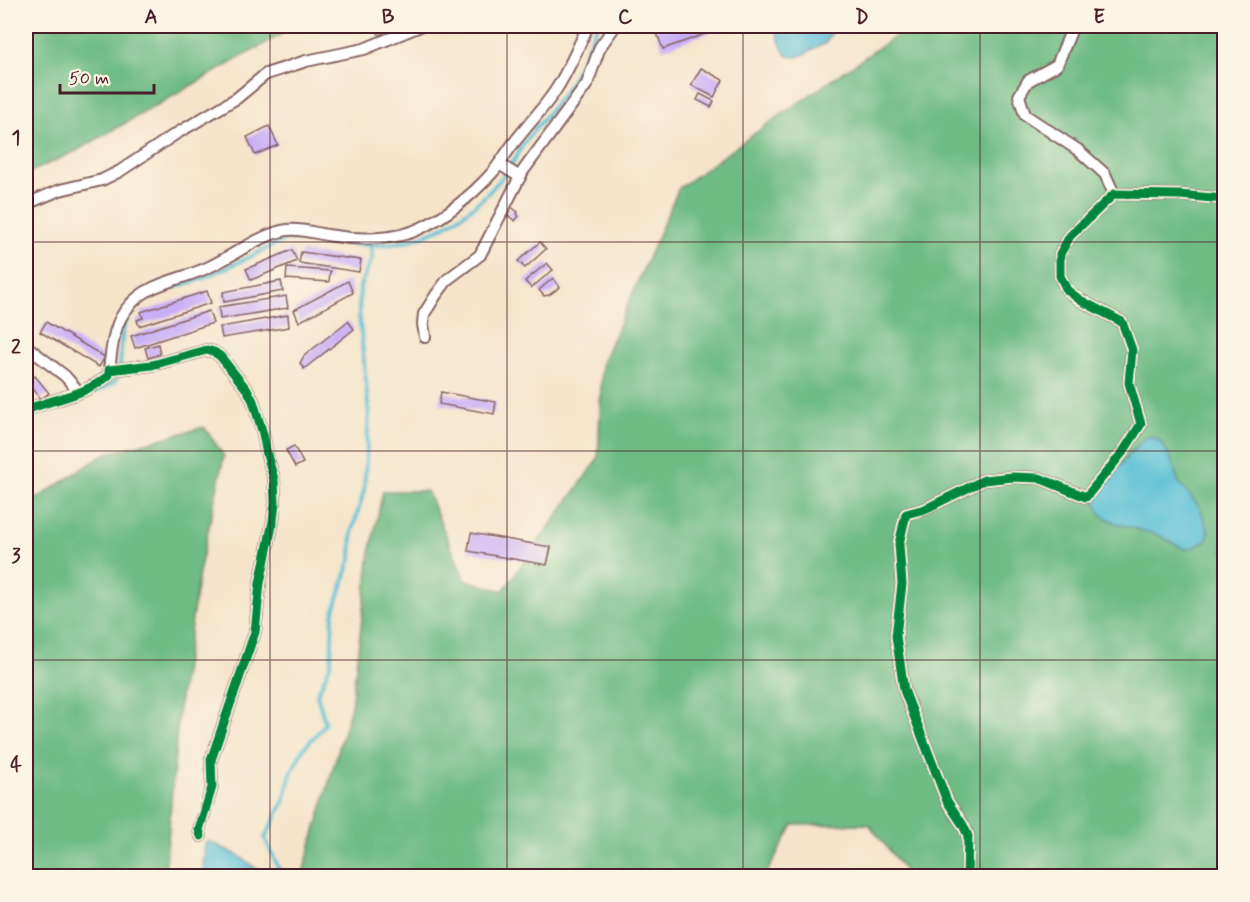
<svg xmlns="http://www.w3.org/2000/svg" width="1250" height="902" font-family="Mynerve,sans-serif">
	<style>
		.forest { fill: #6ebb84; stroke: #5c6d58; stroke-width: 1.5 }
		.water { fill: #58bfd6; stroke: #516f80; stroke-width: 1.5 }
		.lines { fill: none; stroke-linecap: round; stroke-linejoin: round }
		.stream { stroke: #58bfd6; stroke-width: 4 }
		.building { fill: #c7acf8 }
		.minor-casing { stroke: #866463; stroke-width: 14 }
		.minor { stroke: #fff; stroke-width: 10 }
		.cycleway-casing { stroke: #fcf5e5; stroke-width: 13 }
		.cycleway { stroke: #00873e; stroke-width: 9 }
		.grid { fill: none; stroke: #4a1f2b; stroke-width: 1.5; stroke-opacity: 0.55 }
		.neatline { fill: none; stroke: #4a1f2b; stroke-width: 2 }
		.grid-label { font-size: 20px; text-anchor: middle; font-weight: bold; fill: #4a1f2b }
	</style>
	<rect width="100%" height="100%" fill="#fcf5e5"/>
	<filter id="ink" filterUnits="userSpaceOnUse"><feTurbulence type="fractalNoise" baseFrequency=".0167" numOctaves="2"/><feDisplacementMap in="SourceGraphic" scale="12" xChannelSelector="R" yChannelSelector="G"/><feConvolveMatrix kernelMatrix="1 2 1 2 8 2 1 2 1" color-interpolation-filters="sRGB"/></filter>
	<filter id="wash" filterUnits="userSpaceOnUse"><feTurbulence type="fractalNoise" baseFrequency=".008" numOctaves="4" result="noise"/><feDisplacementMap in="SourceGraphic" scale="24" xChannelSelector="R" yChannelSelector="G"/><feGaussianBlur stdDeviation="1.35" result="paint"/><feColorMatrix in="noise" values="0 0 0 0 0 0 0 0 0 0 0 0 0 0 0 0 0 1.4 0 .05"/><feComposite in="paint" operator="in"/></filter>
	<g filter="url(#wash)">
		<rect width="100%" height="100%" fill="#f5e4ca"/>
		<g class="forest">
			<path d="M 26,26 L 296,26 L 76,151 L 26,174 Z"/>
			<path d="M 910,26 L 1224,26 L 1224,860 L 1213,876 L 909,876 L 869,824 L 793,825 L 765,876 L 302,876 L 351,706 L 370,553 L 383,491 L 427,491 L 465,580 L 503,591 L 598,459 L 602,363 L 679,188 L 769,123 Z"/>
			<path d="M 204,427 L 224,456 L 199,573 L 179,705 L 165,876 L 26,876 L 26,506 L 105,454 Z"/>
		</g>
		<g class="water">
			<path d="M 775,26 L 836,26 L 825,44 C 817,46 815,48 808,52 C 783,68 780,44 775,26 Z"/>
			<path d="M 1151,436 L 1160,441 L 1170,456 L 1178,481 L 1200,508 L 1209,533 L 1206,540 L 1193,548 L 1184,549 L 1158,535 L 1115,523 L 1101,515 L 1093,497 L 1143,439 Z"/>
			<path d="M 208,841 L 238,855 L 266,876 L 202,876 L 205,843 Z"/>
		</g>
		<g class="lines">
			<g class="stream">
				<path d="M 85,395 C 94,392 107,389 114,382 C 128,368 111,329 137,305 C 155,290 179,287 201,279 C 229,268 257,253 284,240 C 326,237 370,252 411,240 C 449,229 483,203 506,172 C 513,164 517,154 523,145 C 538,124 556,105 570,83 C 581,65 588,45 597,26"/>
				<path d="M 26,418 L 61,404"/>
				<path d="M 282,876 L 265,838 L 284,801 L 291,773 L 303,749 L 323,727 L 325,722 L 317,695 L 331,663 L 333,614 L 351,558 L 352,532 L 364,491 L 369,413 L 359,314 L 360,286 L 372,258 L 371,244"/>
			</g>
		</g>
		<g id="blocks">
			<g class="building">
				<path d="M 374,26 L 391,26 L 380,35 L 372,27 Z"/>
				<path d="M 654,26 L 727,26 L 663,49 Z"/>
				<path d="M 701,68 L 723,80 L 714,97 L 691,85 Z"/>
				<path d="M 700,94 L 714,101 L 711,107 L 697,100 Z"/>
				<path d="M 269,126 L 278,145 L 255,155 L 247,137 Z"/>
				<path d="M 511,207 L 518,212 L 517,214 L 519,216 L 515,221 L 506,214 Z"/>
				<path d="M 540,242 L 546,249 L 525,268 L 518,261 Z"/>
				<path d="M 292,250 L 297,261 L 251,280 L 246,269 Z"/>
				<path d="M 301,252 L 361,260 L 359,272 L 299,263 Z"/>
				<path d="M 547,263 L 553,270 L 531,288 L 525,281 Z"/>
				<path d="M 287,268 L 330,271 L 329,282 L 286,279 Z"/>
				<path d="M 553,278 L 560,287 L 549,295 L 544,296 L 539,290 Z"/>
				<path d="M 281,281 L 283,291 L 224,302 L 223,292 Z"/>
				<path d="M 348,281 L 353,293 L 299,322 L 294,310 Z"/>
				<path d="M 207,291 L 211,303 L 139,326 L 137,320 L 143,318 L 141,312 Z"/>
				<path d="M 286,296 L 288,308 L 220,319 L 219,307 Z"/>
				<path d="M 209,311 L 213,323 L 135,348 L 131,336 Z"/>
				<path d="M 288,315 L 289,327 L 222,338 L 220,327 Z"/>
				<path d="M 348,321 L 354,329 L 304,369 L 300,363 L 304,356 Z"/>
				<path d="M 46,322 L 105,357 L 99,367 L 40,332 Z"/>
				<path d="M 158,344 L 160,354 L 148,358 L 145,348 Z"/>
				<path d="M 35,376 L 49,393 L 41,399 L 28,382 Z"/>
				<path d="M 441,392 L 496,402 L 494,414 L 439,404 Z"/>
				<path d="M 294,446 L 303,463 L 295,467 L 286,450 Z"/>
				<path d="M 471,533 L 551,547 L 547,565 L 468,551 Z"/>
			</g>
		</g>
	</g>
	<g filter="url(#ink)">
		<use href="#blocks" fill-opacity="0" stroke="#866463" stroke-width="1.5"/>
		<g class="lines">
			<defs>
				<g id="minor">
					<path d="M 1073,26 L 1057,65 L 1028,81 L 1019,96 L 1025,115 L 1078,150 L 1105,174 L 1114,194"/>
					<path d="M 499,164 L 520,177"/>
					<path d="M 26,204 L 60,190 L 102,180 L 120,171 L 174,135 L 237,98 L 266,74 L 306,61 L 364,49 L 420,26"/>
					<path d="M 425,337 L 423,324 L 424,314 L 436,295 L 448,279 L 480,255 L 523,171 L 587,84 L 600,47 L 615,26"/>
					<path d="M 26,346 L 65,376 L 79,392"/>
					<path d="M 109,370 C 112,348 113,323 129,306 C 149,282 182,280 209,267 C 233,256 261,234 287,230 C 300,228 314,233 327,235 C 355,240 396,241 421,228 C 448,215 472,195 492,173 C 500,164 506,153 513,144 C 526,127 541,111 553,94 C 568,73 577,49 588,26"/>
					<path d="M 26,410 C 53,399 87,395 109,375 L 109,370 L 152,365 L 207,350 L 214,352 L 220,356 L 248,391 L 253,401 L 263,434 L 267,455 L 274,479 L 275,503 L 273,521 L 260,583 L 255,632 L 211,760 L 212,787 L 199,830 L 201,836"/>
					<path d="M 967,876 L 968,836 L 963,825 L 947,801 L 904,690 L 896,636 L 902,584 L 899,544 L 906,514 L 925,509 L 984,480 L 1013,477 L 1039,478 L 1086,497 L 1123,452 L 1141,424 L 1129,383 L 1132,350 L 1122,322 L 1080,300 L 1067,290 L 1060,276 L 1060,254 L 1070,236 L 1114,194 L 1179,195 L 1224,199"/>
				</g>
			</defs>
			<use href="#minor" class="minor-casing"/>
			<use href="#minor" class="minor"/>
			<defs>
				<g id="cycleway">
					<path d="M 26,410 C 53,399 87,395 109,375 L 109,370 L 152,365 L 207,350 L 214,352 L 220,356 L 248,391 L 253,401 L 263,434 L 267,455 L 274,479 L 275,503 L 273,521 L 260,583 L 255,632 L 211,760 L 212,787 L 199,830 L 201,836"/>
					<path d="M 967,876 L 968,836 L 963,825 L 947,801 L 904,690 L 896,636 L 902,584 L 899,544 L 906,514 L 925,509 L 984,480 L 1013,477 L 1039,478 L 1086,497 L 1123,452 L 1141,424 L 1129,383 L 1132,350 L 1122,322 L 1080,300 L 1067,290 L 1060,276 L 1060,254 L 1070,236 L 1114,194 L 1179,195 L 1224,199"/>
				</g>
			</defs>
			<use href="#cycleway" class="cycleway-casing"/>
			<use href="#cycleway" class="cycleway"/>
		</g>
	</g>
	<path class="grid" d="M 270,26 L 270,876M 507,26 L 507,876M 743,26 L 743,876M 980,26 L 980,876M 26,242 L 1224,242M 26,451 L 1224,451M 26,660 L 1224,660"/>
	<rect width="1250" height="902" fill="none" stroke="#fcf5e5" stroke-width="66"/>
	<path d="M60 84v9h94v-9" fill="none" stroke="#4a1f2b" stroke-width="3"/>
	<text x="69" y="84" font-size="18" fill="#4a1f2b" stroke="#fcf5e5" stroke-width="4.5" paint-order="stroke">50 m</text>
	<rect x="33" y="33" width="1184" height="836" class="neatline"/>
	<g class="grid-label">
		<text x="151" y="23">A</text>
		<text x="388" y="23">B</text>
		<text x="625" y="23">C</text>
		<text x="862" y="23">D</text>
		<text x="1099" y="23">E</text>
		<text x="16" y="144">1</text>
		<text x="16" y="353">2</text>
		<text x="16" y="562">3</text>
		<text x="16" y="771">4</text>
	</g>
</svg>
